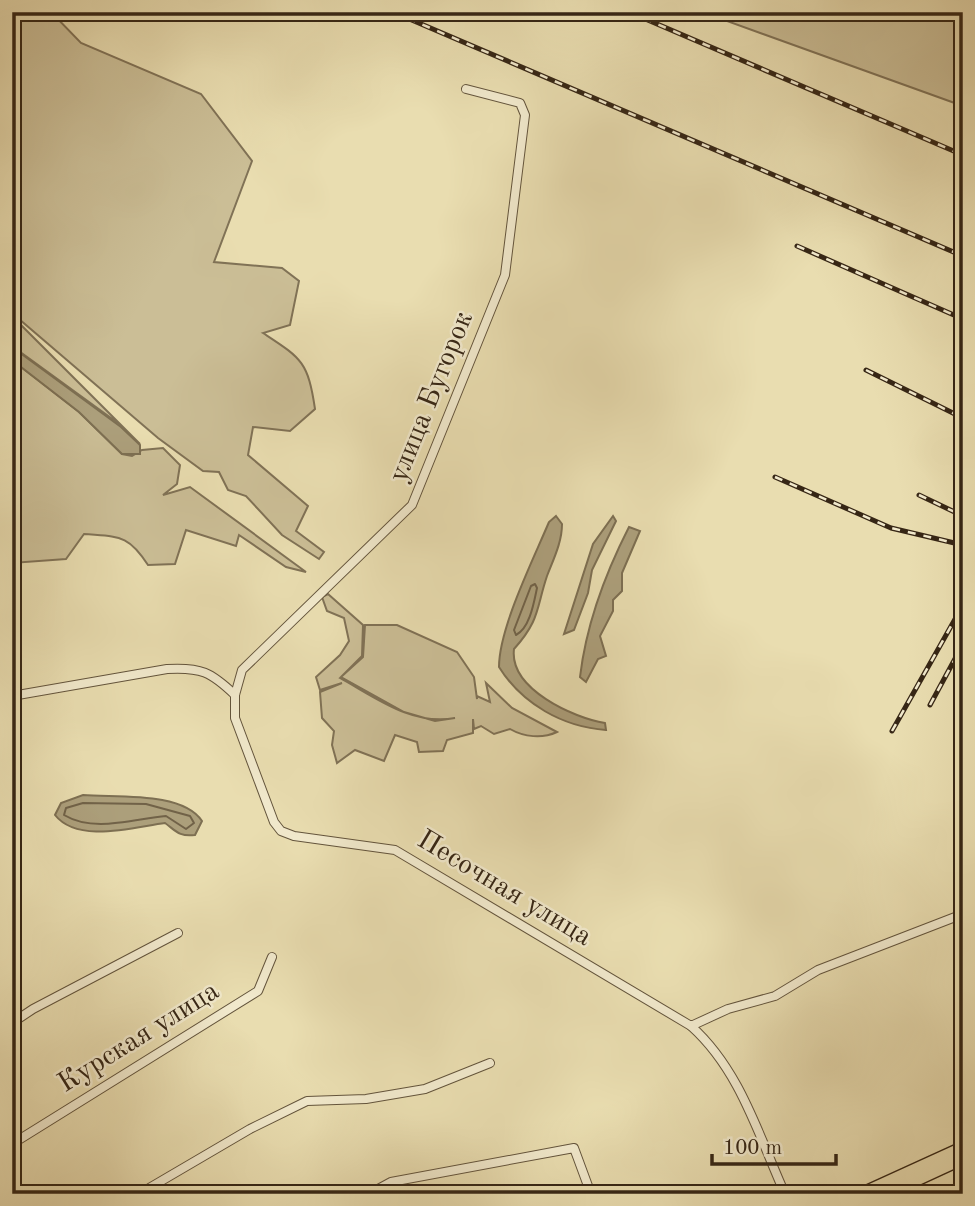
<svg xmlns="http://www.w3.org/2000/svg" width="975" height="1206" font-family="'Old Standard TT',serif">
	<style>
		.green { fill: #cbbe96; stroke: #807256; stroke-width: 2 }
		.water { fill: #ac9f7b; stroke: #7d6f52; stroke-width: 2 }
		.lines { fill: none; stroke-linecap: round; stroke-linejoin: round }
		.shore { stroke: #716248; stroke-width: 2 }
		.street-casing { stroke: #63543c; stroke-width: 10 }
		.primary-casing { stroke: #362615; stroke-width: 15 }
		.street { stroke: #f1e9cc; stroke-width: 8 }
		.primary { stroke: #e9ddb0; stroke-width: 12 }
		.rail-casing { stroke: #362615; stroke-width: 5 }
		.rail { stroke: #f1e9cc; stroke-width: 2.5; stroke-dasharray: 8; stroke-linecap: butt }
		.labels { text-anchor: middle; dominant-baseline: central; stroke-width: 5; stroke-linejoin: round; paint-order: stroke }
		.street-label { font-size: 28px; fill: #362615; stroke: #f1e9cc }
	</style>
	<rect width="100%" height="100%" fill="#e9ddb0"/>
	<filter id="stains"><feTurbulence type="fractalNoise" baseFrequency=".00286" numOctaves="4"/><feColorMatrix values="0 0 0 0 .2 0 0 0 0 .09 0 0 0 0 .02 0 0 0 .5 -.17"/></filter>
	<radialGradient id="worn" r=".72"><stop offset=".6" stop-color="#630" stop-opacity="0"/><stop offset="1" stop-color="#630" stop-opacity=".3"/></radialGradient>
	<g class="green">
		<path d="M 12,12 L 51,12 L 81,43 L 201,94 L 252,161 L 214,262 L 282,268 L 299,281 L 290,325 L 263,333 C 301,358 308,361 315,409 L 290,431 L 253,427 L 248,455 L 308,506 L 296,531 L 324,552 L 319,559 L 282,535 L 246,496 L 228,490 L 219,472 L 203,471 L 158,438 L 12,313 Z"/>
		<path d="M 733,12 L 963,12 L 963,106 L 724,20 L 726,13 Z"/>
		<path d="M 12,316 L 140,444 L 122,426 L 12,346 Z"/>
		<path d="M 12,360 L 79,412 L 122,454 L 132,456 L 142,450 L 163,448 L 180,465 L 177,484 L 163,495 L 190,487 L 306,572 L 286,567 L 239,535 L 236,546 L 186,530 L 175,564 L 148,565 C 128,534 119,537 84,534 L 66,559 L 12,563 Z"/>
		<path d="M 328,594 L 363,625 L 362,656 L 340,678 C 376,698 412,726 455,718 L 435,721 L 404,712 L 341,677 L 363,657 L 365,625 L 397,625 L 457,652 L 474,677 L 477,699 L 477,696 L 490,702 L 486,683 L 512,708 L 557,732 C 542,739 524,737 510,729 L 494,734 L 481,726 L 474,729 L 473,719 L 473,733 L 447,740 L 443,751 L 419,752 L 417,742 L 395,735 L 384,761 L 355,750 L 337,763 L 332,745 L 334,731 L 322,718 L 320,692 L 342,683 L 320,690 L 316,677 L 340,655 L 349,641 L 344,618 L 327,611 L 322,597 Z"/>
	</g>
	<g class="water">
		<path d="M 12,347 L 121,427 L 140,445 L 140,454 L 122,454 L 79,412 L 12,360 Z"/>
		<path d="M 556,516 L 562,524 C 562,542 554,558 547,576 C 536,609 540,620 514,649 C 509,689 574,718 605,723 L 606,730 C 563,727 522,704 499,667 C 499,628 533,560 549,522 Z"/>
		<path d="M 613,516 L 616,521 L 592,570 L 588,593 L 574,630 L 564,634 L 593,544 Z"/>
		<path d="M 629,527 L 640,531 L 622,573 L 622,591 L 613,600 L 613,611 L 600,636 L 606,656 L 598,659 L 586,682 L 580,677 C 586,626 606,572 629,527 Z"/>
		<path d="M 83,795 C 116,798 182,791 202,821 L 195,835 C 179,837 176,831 165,823 C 134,827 78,844 55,815 L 61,803 Z"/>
	</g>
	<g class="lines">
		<g class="shore">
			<path d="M 535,584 L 537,588 C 534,602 530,628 516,635 L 514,630 L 531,586 Z"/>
			<path d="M 83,803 L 146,804 L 190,816 L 194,823 L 186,829 L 166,816 C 133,819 94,833 64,815 L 66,808 Z"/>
		</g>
		<defs>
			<g id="street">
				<path d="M 695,13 L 695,12"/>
				<path d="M 466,89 L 520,103 L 525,115 L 505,275 L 412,505 L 242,670 L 235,695 L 235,718 L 274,822 L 281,831 L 294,836 L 395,850 L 691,1026 L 728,1009 L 775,996 L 818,970 L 963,914"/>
				<path d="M 12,696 L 167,669 C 201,667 211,672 235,695"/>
				<path d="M 12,1023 L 33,1009 L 178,933"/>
				<path d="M 691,1026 C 740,1070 758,1134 785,1194"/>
				<path d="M 12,1144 L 258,991 L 272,957"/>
				<path d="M 139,1194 L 250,1129 L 307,1101 L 366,1099 L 425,1089 L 490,1063"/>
				<path d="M 369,1194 L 391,1182 L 574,1148 L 591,1194"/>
			</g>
			<g id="primary">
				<path d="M 862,1194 L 963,1148"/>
				<path d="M 885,1194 L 963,1158"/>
			</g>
		</defs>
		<use href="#street" class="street-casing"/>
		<use href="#primary" class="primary-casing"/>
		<use href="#street" class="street"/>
		<use href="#primary" class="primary"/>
		<defs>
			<g id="rail">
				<path d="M 114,12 L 120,18"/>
				<path d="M 393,12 L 963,256"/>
				<path d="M 629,12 L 963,155"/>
				<path d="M 797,246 L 963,319"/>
				<path d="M 866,370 L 963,418"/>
				<path d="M 775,477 L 891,528 L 963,545"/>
				<path d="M 919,495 L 963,516"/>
				<path d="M 930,705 L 963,644"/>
				<path d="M 892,731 L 963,605"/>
			</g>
		</defs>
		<use href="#rail" class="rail-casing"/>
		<use href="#rail" class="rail"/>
	</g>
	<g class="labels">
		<g class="street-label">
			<text transform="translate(432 397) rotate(-68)">улица Бугорок</text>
			<text transform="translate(504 889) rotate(31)">Песочная улица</text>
			<text transform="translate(139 1038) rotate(-32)">Курская улица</text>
		</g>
	</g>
	<rect width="975" height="1206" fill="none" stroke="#e9ddb0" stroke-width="42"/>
	<rect x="14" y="14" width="947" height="1178" fill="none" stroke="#362615" stroke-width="3.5"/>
	<rect x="21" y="21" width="933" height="1164" fill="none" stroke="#362615" stroke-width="2"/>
	<path d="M712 1154v10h124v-10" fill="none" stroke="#362615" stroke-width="3.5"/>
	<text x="723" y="1154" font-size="21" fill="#362615" stroke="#f1e9cc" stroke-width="5" paint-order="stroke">100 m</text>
	<rect width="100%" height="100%" filter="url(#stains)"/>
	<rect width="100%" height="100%" fill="url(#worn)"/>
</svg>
